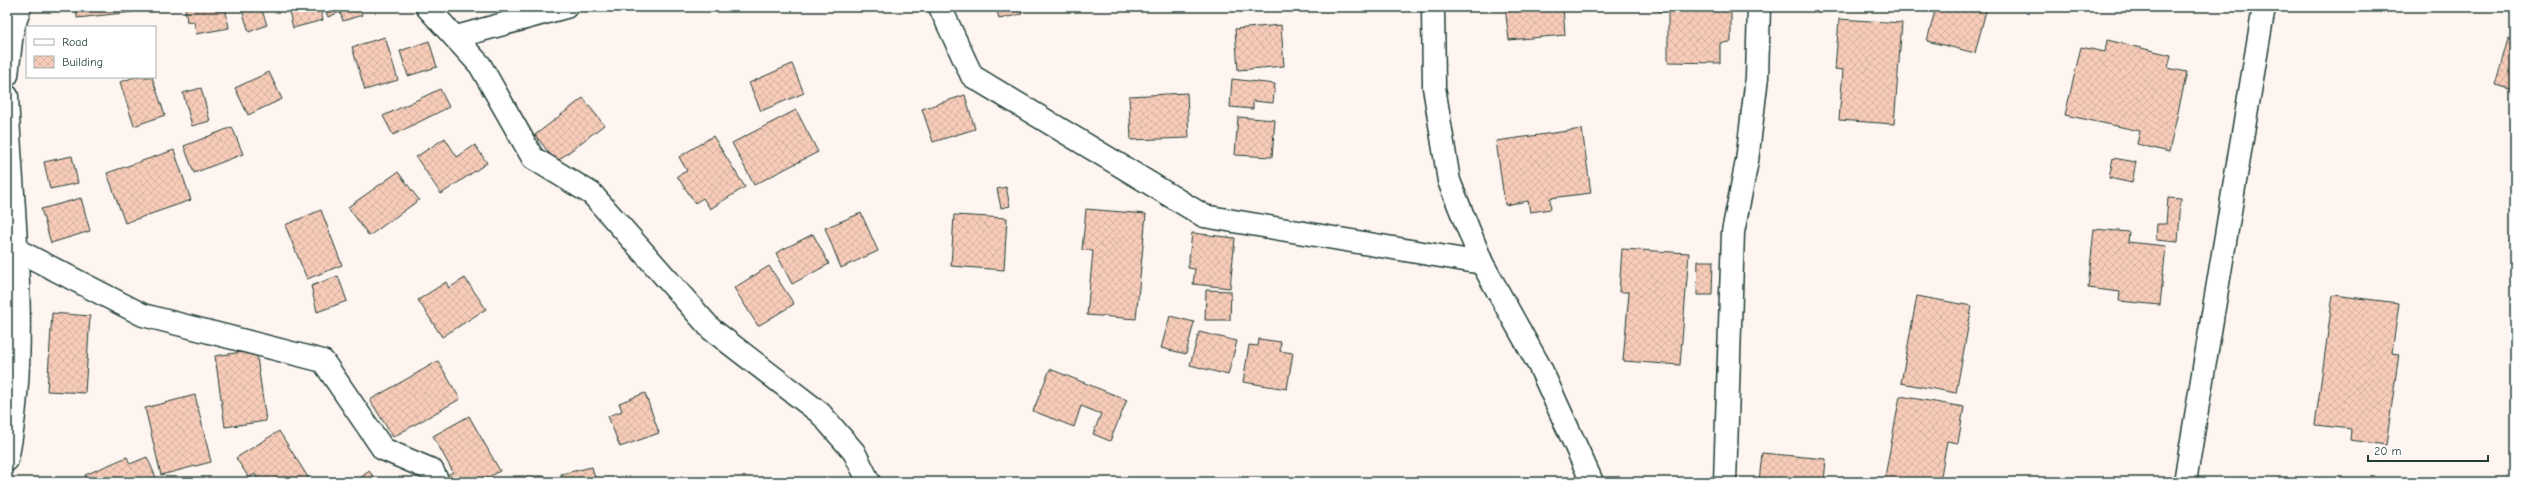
<svg xmlns="http://www.w3.org/2000/svg" width="2522" height="489" font-family="'Comic Neue',sans-serif">
	<style>
		.building { fill: url(#building-cross-hatch); stroke: #1f3d34 }
		.lines { fill: none; stroke-linecap: round; stroke-linejoin: round }
		.minor-casing { stroke: #1f3d34; stroke-width: 25 }
		.minor { stroke: #fff; stroke-width: 22 }
	</style>
	<defs>
		<pattern id="building-cross-hatch" width="8" height="8" patternUnits="userSpaceOnUse"><rect width="8" height="8" fill="#f8ccb9"/><path d="M0 0l8 8M0 8l8-8" fill="none" stroke="#d4b0a0"/></pattern>
	</defs>
	<rect width="100%" height="100%" fill="#fef5f1"/>
	<filter id="ink" filterUnits="userSpaceOnUse"><feTurbulence type="fractalNoise" baseFrequency=".025" numOctaves="2"/><feDisplacementMap in="SourceGraphic" scale="8" xChannelSelector="R" yChannelSelector="G"/><feConvolveMatrix kernelMatrix="1 2 1 2 8 2 1 2 1" color-interpolation-filters="sRGB"/></filter>
	<g filter="url(#ink)">
		<g class="building">
			<path d="M 76,7 L 132,7 L 133,12 L 77,18 Z"/>
			<path d="M 185,7 L 225,7 L 229,28 L 196,34 L 194,21 L 187,22 Z"/>
			<path d="M 241,7 L 261,7 L 267,25 L 249,32 Z"/>
			<path d="M 288,7 L 320,7 L 323,20 L 293,28 Z"/>
			<path d="M 324,7 L 359,7 L 362,15 L 343,21 L 340,12 L 328,17 Z"/>
			<path d="M 996,7 L 1020,7 L 1022,14 L 999,19 Z"/>
			<path d="M 1505,7 L 1563,7 L 1565,35 L 1509,40 Z"/>
			<path d="M 1658,7 L 1731,7 L 1731,42 L 1720,43 L 1720,63 L 1668,62 L 1668,11 L 1658,11 Z"/>
			<path d="M 1936,7 L 1987,7 L 1975,53 L 1927,41 Z"/>
			<path d="M 1839,19 L 1902,23 L 1894,124 L 1839,120 L 1843,70 L 1835,69 Z"/>
			<path d="M 1281,25 L 1284,66 L 1238,70 L 1235,29 Z"/>
			<path d="M 385,37 L 398,80 L 365,90 L 352,47 Z"/>
			<path d="M 2508,39 L 2515,41 L 2515,90 L 2495,85 Z"/>
			<path d="M 2107,40 L 2171,55 L 2168,68 L 2187,72 L 2169,152 L 2137,144 L 2140,131 L 2065,115 L 2081,47 L 2105,52 Z"/>
			<path d="M 429,41 L 437,67 L 408,76 L 400,51 Z"/>
			<path d="M 792,64 L 804,93 L 761,111 L 749,83 Z"/>
			<path d="M 269,72 L 282,99 L 248,115 L 235,88 Z"/>
			<path d="M 135,77 L 152,77 L 165,115 L 134,126 L 120,82 Z"/>
			<path d="M 1232,79 L 1275,84 L 1273,103 L 1253,101 L 1253,109 L 1230,107 Z"/>
			<path d="M 201,88 L 210,121 L 192,126 L 183,93 Z"/>
			<path d="M 440,89 L 449,107 L 393,135 L 383,116 Z"/>
			<path d="M 1187,93 L 1189,138 L 1131,140 L 1129,96 Z"/>
			<path d="M 965,95 L 975,129 L 933,142 L 922,109 Z"/>
			<path d="M 583,98 L 604,125 L 556,162 L 535,135 Z"/>
			<path d="M 796,110 L 818,152 L 754,185 L 732,143 Z"/>
			<path d="M 1238,117 L 1275,120 L 1272,157 L 1235,155 Z"/>
			<path d="M 232,127 L 243,154 L 194,173 L 184,146 Z"/>
			<path d="M 1582,129 L 1591,193 L 1550,198 L 1551,209 L 1530,212 L 1528,201 L 1505,205 L 1496,141 Z"/>
			<path d="M 713,136 L 745,187 L 710,209 L 703,198 L 695,203 L 677,176 L 687,171 L 679,157 Z"/>
			<path d="M 445,138 L 457,157 L 475,145 L 487,163 L 441,194 L 416,157 Z"/>
			<path d="M 174,150 L 191,200 L 125,223 L 107,173 Z"/>
			<path d="M 72,156 L 78,183 L 50,189 L 44,162 Z"/>
			<path d="M 2113,158 L 2136,162 L 2132,183 L 2109,178 Z"/>
			<path d="M 398,172 L 419,200 L 369,236 L 348,207 Z"/>
			<path d="M 1006,187 L 1010,206 L 1001,208 L 997,189 Z"/>
			<path d="M 81,198 L 90,231 L 51,243 L 41,209 Z"/>
			<path d="M 2168,198 L 2181,199 L 2178,242 L 2156,240 L 2157,224 L 2166,224 Z"/>
			<path d="M 1086,209 L 1146,214 L 1136,319 L 1087,315 L 1093,251 L 1082,250 Z"/>
			<path d="M 321,210 L 342,265 L 307,279 L 285,225 Z"/>
			<path d="M 861,213 L 878,251 L 841,268 L 825,228 Z"/>
			<path d="M 954,215 L 1007,218 L 1004,270 L 951,266 Z"/>
			<path d="M 2094,229 L 2129,232 L 2128,242 L 2166,246 L 2160,305 L 2119,301 L 2120,292 L 2088,288 Z"/>
			<path d="M 1192,233 L 1235,238 L 1230,288 L 1193,284 L 1195,269 L 1188,268 Z"/>
			<path d="M 813,234 L 829,264 L 792,284 L 776,253 Z"/>
			<path d="M 1622,249 L 1689,253 L 1680,365 L 1623,361 L 1629,292 L 1619,292 Z"/>
			<path d="M 1698,261 L 1713,261 L 1712,295 L 1697,295 Z"/>
			<path d="M 769,266 L 794,304 L 758,326 L 734,288 Z"/>
			<path d="M 338,276 L 347,301 L 317,312 L 311,286 Z"/>
			<path d="M 465,278 L 486,309 L 442,337 L 418,300 L 446,282 L 449,288 Z"/>
			<path d="M 1206,290 L 1231,291 L 1230,320 L 1205,320 Z"/>
			<path d="M 2333,295 L 2399,303 L 2392,353 L 2399,354 L 2386,445 L 2350,440 L 2351,429 L 2315,425 Z"/>
			<path d="M 1917,296 L 1972,306 L 1956,393 L 1901,383 Z"/>
			<path d="M 52,313 L 90,316 L 85,393 L 47,391 Z"/>
			<path d="M 1170,316 L 1194,322 L 1186,354 L 1161,348 Z"/>
			<path d="M 1199,332 L 1237,341 L 1228,375 L 1190,365 Z"/>
			<path d="M 1259,339 L 1281,342 L 1280,351 L 1293,353 L 1287,389 L 1243,382 L 1249,345 L 1258,346 Z"/>
			<path d="M 256,350 L 266,421 L 225,427 L 215,356 Z"/>
			<path d="M 438,361 L 460,399 L 393,437 L 370,400 Z"/>
			<path d="M 1050,369 L 1127,400 L 1110,441 L 1093,434 L 1101,414 L 1081,406 L 1074,427 L 1033,411 Z"/>
			<path d="M 645,393 L 659,433 L 620,447 L 608,416 L 622,411 L 619,403 Z"/>
			<path d="M 195,395 L 211,462 L 161,475 L 145,408 Z"/>
			<path d="M 1900,396 L 1964,407 L 1958,443 L 1947,441 L 1940,482 L 1884,482 Z"/>
			<path d="M 469,416 L 500,471 L 480,482 L 451,482 L 447,475 L 453,472 L 433,436 Z"/>
			<path d="M 279,431 L 311,482 L 260,482 L 255,474 L 249,478 L 236,458 Z"/>
			<path d="M 1762,453 L 1826,459 L 1824,482 L 1759,482 Z"/>
			<path d="M 127,457 L 130,464 L 147,457 L 158,482 L 87,482 L 85,475 Z"/>
			<path d="M 592,467 L 596,482 L 562,482 L 561,474 Z"/>
			<path d="M 369,471 L 378,482 L 355,482 Z"/>
			<rect x="513" y="476" width="32" height="6"/>
			<path d="M 1230,478 L 1243,482 L 1229,482 Z"/>
		</g>
		<g class="lines">
			<defs>
				<g id="minor">
					<path d="M 427,7 L 480,65 L 533,158 L 592,194 L 711,329 L 820,413 L 854,452 L 869,482"/>
					<path d="M 940,7 L 972,76 L 1204,216 L 1482,263"/>
					<path d="M 1433,7 L 1434,87 L 1449,181 L 1482,263 L 1540,367 L 1592,482"/>
					<path d="M 456,37 L 566,7"/>
					<path d="M 7,75 L 12,32 L 20,7"/>
					<path d="M 7,96 C 12,216 31,341 7,460"/>
					<path d="M 15,249 L 143,315 L 323,361 L 383,449 L 432,470 L 438,482"/>
					<path d="M 1725,482 L 1733,232 L 1747,161 L 1757,77 L 1759,7"/>
					<path d="M 2185,482 L 2264,7"/>
				</g>
			</defs>
			<use href="#minor" class="minor-casing"/>
			<use href="#minor" class="minor"/>
		</g>
	</g>
	<rect width="2522" height="489" fill="none" stroke="#fff" stroke-width="24"/>
	<rect x="12" y="12" width="2498" height="465" fill="none" stroke="#1f3d34" stroke-width="1.5" filter="url(#ink)"/>
	<rect x="26" y="26" width="130" height="52" fill="#ffffff" stroke="#a5b1ae"/>
	<rect x="34" y="39" width="20" height="6" fill="#ffffff" stroke="#a5b1ae"/>
	<text x="62" y="46" font-size="12" fill="#1f3d34">Road</text>
	<rect x="34" y="56" width="20" height="12" fill="url(#building-cross-hatch)" stroke="#a5b1ae"/>
	<text x="62" y="66" font-size="12" fill="#1f3d34">Building</text>
	<path d="M2368 455v6h120v-6" fill="none" stroke="#1f3d34" stroke-width="2"/>
	<text x="2374" y="455" font-size="12" fill="#1f3d34" stroke="#ffffff" stroke-width="3" paint-order="stroke">20 m</text>
</svg>
